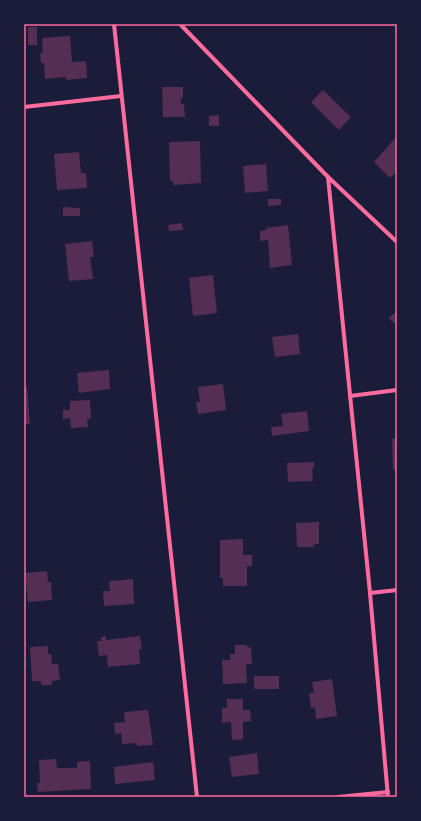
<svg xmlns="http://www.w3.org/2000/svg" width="421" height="821" font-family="'IBM Plex Sans',sans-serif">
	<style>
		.building { fill: #542f53 }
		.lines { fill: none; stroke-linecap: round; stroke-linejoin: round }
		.minor { stroke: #ff6b9d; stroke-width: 4 }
		.neatline { fill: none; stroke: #ff6b9d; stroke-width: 1.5 }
	</style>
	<rect width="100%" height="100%" fill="#1b1b3a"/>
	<g class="building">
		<rect x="28" y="27" width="9" height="18"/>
		<path d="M 70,36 L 72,62 L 86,61 L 87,78 L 66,80 L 66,77 L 45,79 L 44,63 L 41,63 L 40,53 L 43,53 L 42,38 Z"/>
		<path d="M 162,87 L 183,87 L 183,98 L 181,98 L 181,104 L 184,104 L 185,117 L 163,117 Z"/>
		<path d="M 323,90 L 351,117 L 339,130 L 311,102 Z"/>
		<path d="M 219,115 L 219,126 L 209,126 L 209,116 Z"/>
		<path d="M 397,136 L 397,171 L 390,178 L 374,162 Z"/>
		<path d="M 200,141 L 201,183 L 173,185 L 173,181 L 170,181 L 169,142 Z"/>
		<path d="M 79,152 L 81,173 L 86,173 L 87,188 L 57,190 L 54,154 Z"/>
		<path d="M 266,164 L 268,191 L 245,193 L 243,166 Z"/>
		<path d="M 268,199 L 281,199 L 281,205 L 268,206 Z"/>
		<path d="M 63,207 L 80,208 L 80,216 L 63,216 Z"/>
		<path d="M 182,223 L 183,230 L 169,231 L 168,225 Z"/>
		<path d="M 288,225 L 292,265 L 270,268 L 268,240 L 260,241 L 260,231 L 267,230 L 266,228 Z"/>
		<path d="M 92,241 L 94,257 L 90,257 L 93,279 L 69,281 L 65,244 Z"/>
		<path d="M 213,275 L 217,313 L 193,316 L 189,278 Z"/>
		<path d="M 397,311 L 397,326 L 389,318 Z"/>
		<path d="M 298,334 L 300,354 L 275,357 L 272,337 Z"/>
		<path d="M 109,370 L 110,389 L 79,393 L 77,373 Z"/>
		<path d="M 223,384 L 226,410 L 198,414 L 196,402 L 200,402 L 198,387 Z"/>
		<path d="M 24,387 L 27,387 L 30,424 L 24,424 Z"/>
		<path d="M 90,400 L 91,419 L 87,419 L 88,427 L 71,428 L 70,418 L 63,419 L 63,410 L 70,410 L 70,401 Z"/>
		<path d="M 307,411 L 309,431 L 272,436 L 271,427 L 283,426 L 281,414 Z"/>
		<path d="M 397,438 L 397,469 L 393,470 L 392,439 Z"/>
		<path d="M 314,462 L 314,468 L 312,468 L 313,481 L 288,482 L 287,463 Z"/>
		<path d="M 319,522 L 319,544 L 314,544 L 314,547 L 297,547 L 296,523 Z"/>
		<path d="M 243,539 L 243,555 L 252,555 L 252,566 L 247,566 L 247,586 L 223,586 L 223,578 L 220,578 L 220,540 Z"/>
		<path d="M 47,571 L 48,582 L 51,582 L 52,600 L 28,602 L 25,573 Z"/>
		<path d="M 133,579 L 134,604 L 104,606 L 103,591 L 110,591 L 109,581 Z"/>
		<path d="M 106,636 L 106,640 L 140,636 L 142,649 L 139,649 L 140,664 L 108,667 L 107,655 L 99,656 L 97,641 L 101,641 L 101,637 Z"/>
		<path d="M 235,645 L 245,645 L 251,648 L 252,664 L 246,664 L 247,683 L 223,684 L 222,660 L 230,660 L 230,654 L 235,654 Z"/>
		<path d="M 48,646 L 48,654 L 51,654 L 52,664 L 58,664 L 60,680 L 52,681 L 52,685 L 41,685 L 41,681 L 32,681 L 30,647 Z"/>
		<rect x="254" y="676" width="25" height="13"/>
		<path d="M 332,679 L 337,716 L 316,719 L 315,707 L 311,708 L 309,693 L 314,693 L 312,682 Z"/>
		<path d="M 227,699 L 243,699 L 243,710 L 250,710 L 251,721 L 243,722 L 243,739 L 232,740 L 231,722 L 222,723 L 222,708 L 227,708 Z"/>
		<path d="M 148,710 L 153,745 L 137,746 L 137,743 L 122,744 L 121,733 L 115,734 L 114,723 L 125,722 L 124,712 Z"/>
		<path d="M 257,753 L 259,774 L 232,777 L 229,757 Z"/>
		<path d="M 56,759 L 57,768 L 77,768 L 77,762 L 90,761 L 91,789 L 38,792 L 37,783 L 40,783 L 39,760 Z"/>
		<path d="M 153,762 L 155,780 L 115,784 L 114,767 Z"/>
	</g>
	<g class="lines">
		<g class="minor">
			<path d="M 114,24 L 197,797"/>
			<path d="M 180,24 L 328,177 L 397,242"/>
			<path d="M 24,107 L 121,96"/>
			<path d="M 328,177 L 370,593 L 388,797"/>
			<path d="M 350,396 L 397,390"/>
			<path d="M 370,593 L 397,590"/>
			<path d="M 338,797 L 388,792"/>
		</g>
	</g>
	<rect width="421" height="821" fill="none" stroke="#1b1b3a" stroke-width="50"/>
	<rect x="25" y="25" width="371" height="771" class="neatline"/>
</svg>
